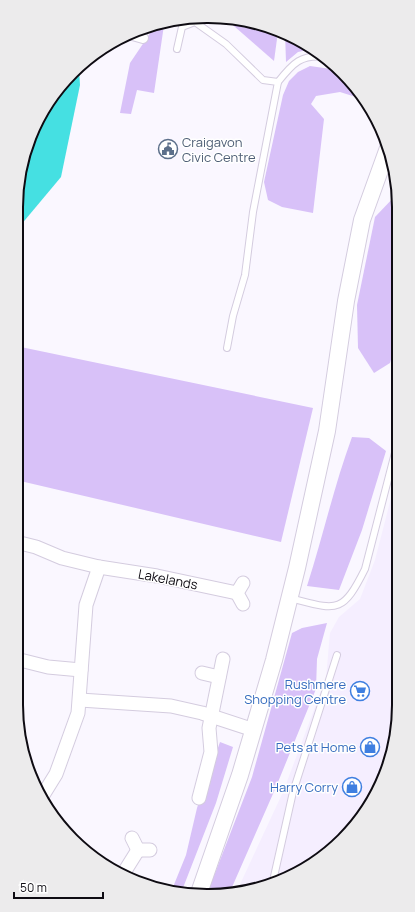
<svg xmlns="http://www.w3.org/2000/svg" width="415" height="912" font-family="Manrope,sans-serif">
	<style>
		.built { fill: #f5eeff }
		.green { fill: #d8c1f8 }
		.water { fill: #45e0e2 }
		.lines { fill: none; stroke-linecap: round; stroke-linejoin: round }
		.service-casing { stroke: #d4ccdf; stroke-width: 8 }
		.pedestrian-casing { stroke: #d4ccdf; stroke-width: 12 }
		.minor-casing { stroke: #d4ccdf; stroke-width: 15 }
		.tertiary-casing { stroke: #d4ccdf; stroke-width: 18 }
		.service { stroke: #fff; stroke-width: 6 }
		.pedestrian { stroke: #fff; stroke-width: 10 }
		.minor { stroke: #fff; stroke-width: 13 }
		.tertiary { stroke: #fff; stroke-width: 16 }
		.labels { text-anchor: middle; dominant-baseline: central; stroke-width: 3; stroke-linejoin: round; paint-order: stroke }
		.service-label { font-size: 13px; fill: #4e5e75; stroke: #fff; text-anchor: start }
		.street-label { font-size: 13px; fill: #0e0b12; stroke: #fff }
		.shop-label { font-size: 13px; fill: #366cbe; stroke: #fff; text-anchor: end }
		.rim { fill: none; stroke: #0e0b12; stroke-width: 2 }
	</style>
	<rect width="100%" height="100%" fill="#faf7ff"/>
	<path class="built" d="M 398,471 L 399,705 L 385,778 L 352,831 L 303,870 L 236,893 L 283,792 L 326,678 L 330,633 L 339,617 L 360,599 L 375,560 Z"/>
	<g class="green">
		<path d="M 227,20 L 275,29 L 277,39 L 274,61 Z"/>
		<path d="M 164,25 L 154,93 L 137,90 L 131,114 L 120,113 L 130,63 L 155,26 Z"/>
		<path d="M 285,33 L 312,49 L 298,52 L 286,62 Z"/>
		<path d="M 310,66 L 338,70 L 359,91 L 382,131 L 359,98 L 340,92 L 316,96 L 311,104 L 324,119 L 313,213 L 282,207 L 268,200 L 264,182 L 283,95 L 289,81 L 298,72 Z"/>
		<path d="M 397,194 L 398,336 L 390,363 L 374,373 L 358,348 L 357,305 L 375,217 Z"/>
		<path d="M 16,346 L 313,408 L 281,542 L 16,480 Z"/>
		<path d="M 352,437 L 369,438 L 386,451 L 362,530 L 339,590 L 307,586 C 323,536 334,486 352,437 Z"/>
		<path d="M 327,623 L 317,659 L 316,689 L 276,787 L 229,894 L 207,894 L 252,777 L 292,633 L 302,628 Z"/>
		<path d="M 220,742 L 233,747 L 216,803 L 181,893 L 171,892 L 186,855 L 197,808 Z"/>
	</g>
	<path class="water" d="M 79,68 L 80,85 L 61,177 L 20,226 L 16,225 L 16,207 L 30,134 L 72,72 Z"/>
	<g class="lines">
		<defs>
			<g id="service">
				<path d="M 177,49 L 182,27 L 195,22 L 226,44 L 263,80 L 278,82"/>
				<path d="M 382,168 L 394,171"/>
				<path d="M 227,348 L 233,316 L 245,275 L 253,212 L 278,82 C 293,63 301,54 326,57"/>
				<path d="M 290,598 C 337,610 342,615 365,569 L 398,441"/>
				<path d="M 273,881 L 293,792 L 337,655"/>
			</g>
			<path id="pedestrian" d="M 129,34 L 143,38"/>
			<g id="minor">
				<path d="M 16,542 L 36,547 L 62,558 L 99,567 L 157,576 L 237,593"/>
				<path d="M 243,583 L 237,593 L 243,604"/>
				<path d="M 16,659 L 48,667 L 81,670"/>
				<path d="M 202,673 L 219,677"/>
				<path d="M 80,700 L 171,706 L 202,713 L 254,730"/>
				<path d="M 43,795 L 56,774 L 78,713 L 86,605 L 99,567"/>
				<path d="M 199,798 L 211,752 L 209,728 L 223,659"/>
				<path d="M 132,838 L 138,850 L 150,850"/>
				<path d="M 123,874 L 138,850"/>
			</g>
			<path id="tertiary" d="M 199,893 L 240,775 L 274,660 L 297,568 L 327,431 L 346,301 L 362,220 L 388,148"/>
		</defs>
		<use href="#service" class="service-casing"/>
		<use href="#pedestrian" class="pedestrian-casing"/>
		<use href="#minor" class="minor-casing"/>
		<use href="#tertiary" class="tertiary-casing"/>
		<use href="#service" class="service"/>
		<use href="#pedestrian" class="pedestrian"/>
		<use href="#minor" class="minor"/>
		<use href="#tertiary" class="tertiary"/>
	</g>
	<defs>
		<symbol id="civic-ring" viewBox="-11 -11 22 22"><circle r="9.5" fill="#fff" stroke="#5c6f8a" stroke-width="1.5"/><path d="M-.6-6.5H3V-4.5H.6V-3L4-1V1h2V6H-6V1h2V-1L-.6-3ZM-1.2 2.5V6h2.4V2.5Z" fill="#5c6f8a"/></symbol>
		<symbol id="supermarket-ring" viewBox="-11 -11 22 22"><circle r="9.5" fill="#fff" stroke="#3f7fe0" stroke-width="1.5"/><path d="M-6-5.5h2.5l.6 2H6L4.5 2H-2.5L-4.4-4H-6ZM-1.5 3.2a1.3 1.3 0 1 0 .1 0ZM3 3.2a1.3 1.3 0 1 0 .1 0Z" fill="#3f7fe0"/></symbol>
		<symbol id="shop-ring" viewBox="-11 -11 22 22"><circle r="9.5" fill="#fff" stroke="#3f7fe0" stroke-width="1.5"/><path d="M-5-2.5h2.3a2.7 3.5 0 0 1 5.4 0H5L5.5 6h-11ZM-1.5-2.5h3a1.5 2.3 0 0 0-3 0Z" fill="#3f7fe0"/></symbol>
	</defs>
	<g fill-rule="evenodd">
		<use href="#civic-ring" x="157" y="138" width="22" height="22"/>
		<use href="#supermarket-ring" x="349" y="680" width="22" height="22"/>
		<use href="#shop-ring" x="359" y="736" width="22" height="22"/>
		<use href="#shop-ring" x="341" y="776" width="22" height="22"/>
	</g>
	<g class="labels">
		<g class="service-label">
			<text x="182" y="142">Craigavon<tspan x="182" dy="15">Civic Centre</tspan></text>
		</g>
		<g class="street-label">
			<text transform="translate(168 579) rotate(11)">Lakelands</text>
		</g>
		<g class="shop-label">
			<text x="346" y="684">Rushmere<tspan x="346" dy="15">Shopping Centre</tspan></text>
			<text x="356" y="747">Pets at Home</text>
			<text x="338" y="787">Harry Corry</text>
		</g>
	</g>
	<path d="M0 0H415V912H0ZM207 23H208A184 184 0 0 1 392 207V705A184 184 0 0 1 208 889H207A184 184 0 0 1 23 705V207A184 184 0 0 1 207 23Z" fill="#ecebec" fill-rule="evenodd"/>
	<path class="rim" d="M207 23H208A184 184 0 0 1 392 207V705A184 184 0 0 1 208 889H207A184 184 0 0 1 23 705V207A184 184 0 0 1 207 23Z"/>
	<path d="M14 892v6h89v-6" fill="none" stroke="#0e0b12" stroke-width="2"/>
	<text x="20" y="892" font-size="12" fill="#0e0b12" stroke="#ffffff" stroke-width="3" paint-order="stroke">50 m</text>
</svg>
